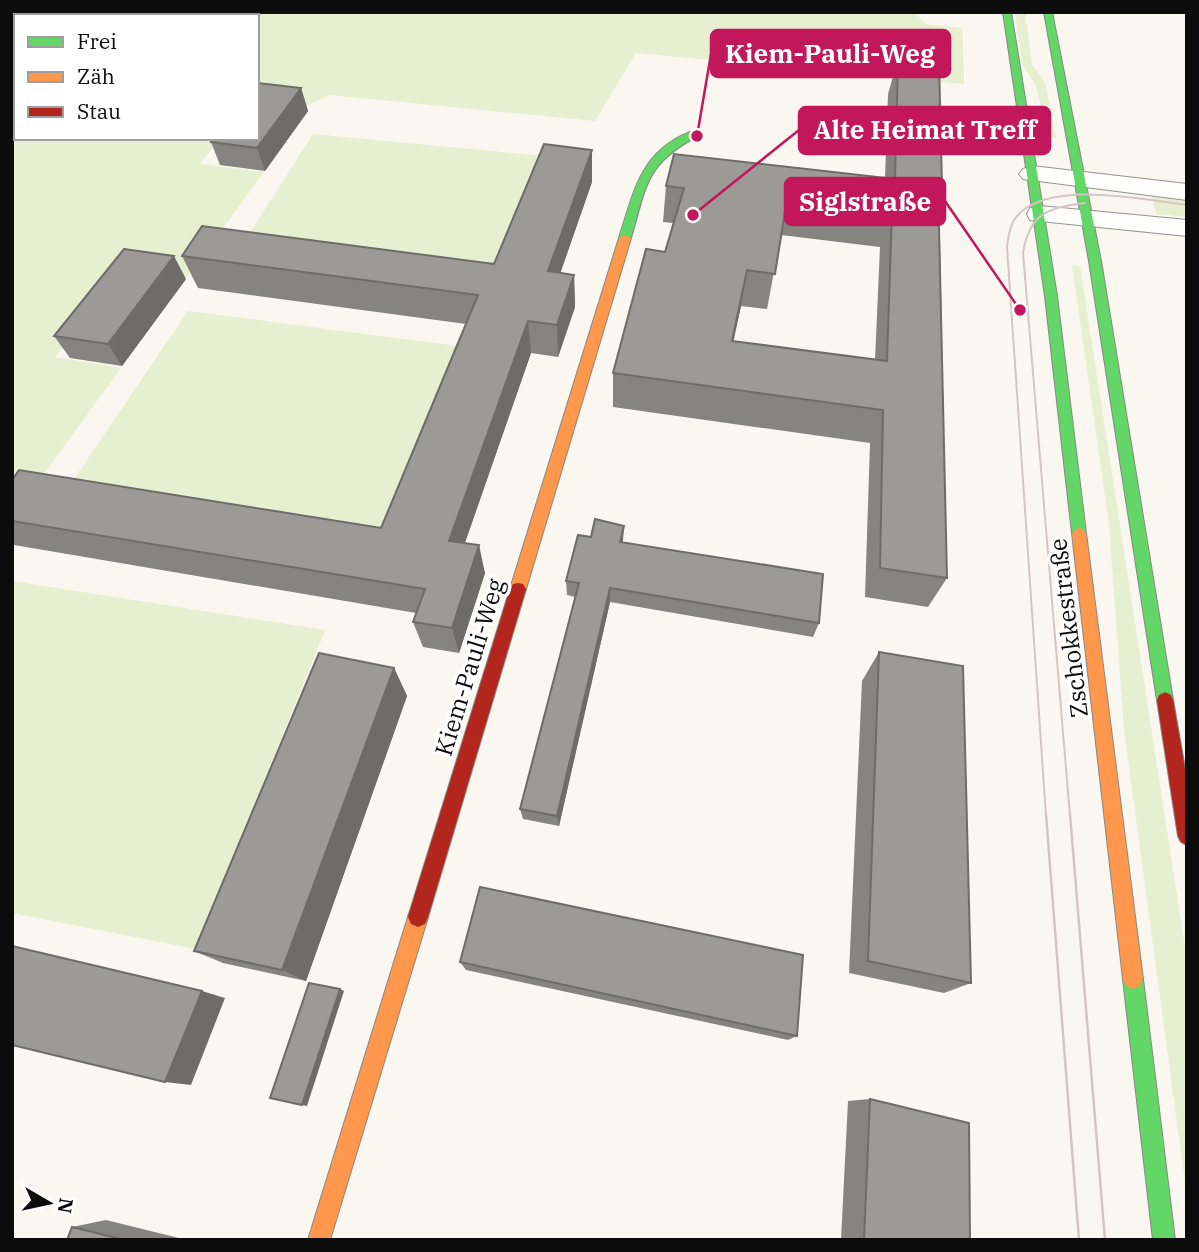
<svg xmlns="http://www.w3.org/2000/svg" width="1199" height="1252" font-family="'IBM Plex Serif',serif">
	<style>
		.green { fill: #e6efd0 }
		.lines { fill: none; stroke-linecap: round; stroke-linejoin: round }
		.street-casing { stroke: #93928f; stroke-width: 2 }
		.fast-casing { stroke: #8a8885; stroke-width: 2 }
		.slow-casing { stroke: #8a8885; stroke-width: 2 }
		.jam-casing { stroke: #8a8885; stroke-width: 2 }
		.street { fill: #fefefd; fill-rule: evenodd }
		.fast { fill: #63d668; fill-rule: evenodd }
		.slow { fill: #ff974d; fill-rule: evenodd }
		.jam { fill: #b3261e; fill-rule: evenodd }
		.tram-far1 { stroke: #d6c4c6; stroke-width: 2 }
		.tram { stroke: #d6c4c6; stroke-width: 2.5 }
		.wall { fill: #868481; fill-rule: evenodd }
		.shaded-wall { fill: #6d6c69 }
		.building { fill: #9c9a96; stroke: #6d6c69; stroke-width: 2; fill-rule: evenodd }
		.labels { text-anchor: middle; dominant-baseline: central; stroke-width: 7; stroke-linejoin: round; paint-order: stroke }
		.street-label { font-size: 24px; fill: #0c0c0c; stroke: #fff }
		.leader { fill: none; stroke: #c2185b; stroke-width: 2.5 }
		.callout-dot { fill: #c2185b; stroke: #fff; stroke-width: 2.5 }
		.callout { fill: #c2185b; stroke: #c2185b; stroke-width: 2.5 }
		.callout-label { font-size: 26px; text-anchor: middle; font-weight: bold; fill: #fff }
	</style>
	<rect width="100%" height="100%" fill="#faf7f0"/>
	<g class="green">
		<path d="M 147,12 L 914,12 L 926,24 L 962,28 L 964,84 L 636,53 L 595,121 L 330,95 L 300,109 L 257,104 L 257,16 L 143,16 Z"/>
		<path d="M 1015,12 L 1025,12 L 1032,64 L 1045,82 L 1056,138 L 1048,138 L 1036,86 L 1022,64 Z"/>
		<path d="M 16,118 L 16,138 L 220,138 L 200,164 L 264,172 L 187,277 L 124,270 L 55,357 L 121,368 L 12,518 L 12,121 Z"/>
		<path d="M 313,134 L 544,156 L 501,275 L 241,247 Z"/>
		<path d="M 1152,196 L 1187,199 L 1187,217 L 1156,214 Z"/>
		<path d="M 1072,265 L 1080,266 L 1187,960 L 1187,1197 L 1124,730 L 1109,524 Z"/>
		<path d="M 188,311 L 465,347 L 392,531 L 72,482 Z"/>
		<path d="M 12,581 L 325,630 L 196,949 L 12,913 Z"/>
	</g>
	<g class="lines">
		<defs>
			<g id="street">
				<path d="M 1032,166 L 1187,184 L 1187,200 L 1023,179 L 1019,174 L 1023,169 Z"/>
				<path d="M 1040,206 L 1187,220 L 1187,236 L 1030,220 L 1027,214 L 1030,208 Z"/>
			</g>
			<g id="fast">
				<path d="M 1003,12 L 1011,12 L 1057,296 L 1086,533 L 1079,539 L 1072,533 L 1045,296 Z"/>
				<path d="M 1044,12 L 1052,12 L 1101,261 L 1173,700 L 1171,705 L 1165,708 L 1159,705 L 1157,700 L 1089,261 Z"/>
				<path d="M 698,129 L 703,132 L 702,134 C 646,162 647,183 631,238 L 621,240 L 619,238 C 635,188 641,148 698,129 Z"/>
				<path d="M 1133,969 L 1140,972 L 1143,979 L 1175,1240 L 1153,1240 L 1123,979 L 1126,972 Z"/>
			</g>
			<g id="slow">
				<path d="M 625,235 L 631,238 L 526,589 L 523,594 L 513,594 L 510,589 L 619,238 Z"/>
				<path d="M 1079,527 L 1086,533 L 1143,979 L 1140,986 L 1133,989 L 1126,986 L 1123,979 L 1072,533 Z"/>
				<path d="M 418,907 L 425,910 L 428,917 L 330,1240 L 308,1240 L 408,917 L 411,910 Z"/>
			</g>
			<g id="jam">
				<path d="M 518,583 L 523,584 L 526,589 L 428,917 L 425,924 L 418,927 L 411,924 L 408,917 L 510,589 L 513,584 Z"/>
				<path d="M 1165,692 L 1171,695 L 1173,700 L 1187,780 L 1187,845 L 1181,842 L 1178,836 L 1157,700 L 1159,695 Z"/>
			</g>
		</defs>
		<use href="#street" class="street-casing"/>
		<use href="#fast" class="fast-casing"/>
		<use href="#slow" class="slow-casing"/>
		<use href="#jam" class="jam-casing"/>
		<use href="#street" class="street"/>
		<use href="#fast" class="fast"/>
		<use href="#slow" class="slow"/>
		<use href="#jam" class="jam"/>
		<g class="tram-far1">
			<path d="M 1046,816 L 1007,247 C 1008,237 1010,224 1017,216 C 1050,179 1143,200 1187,205"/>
			<path d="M 1070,816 L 1023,253 C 1029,214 1048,207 1085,203"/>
		</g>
		<g class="tram">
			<path d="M 1046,814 L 1079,1240"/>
			<path d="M 1070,814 L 1105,1240"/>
		</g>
	</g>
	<g class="wall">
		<path d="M 898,59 L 942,185 L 939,195 L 947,578 L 928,607 L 865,597 L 870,443 L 613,407 L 613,373 L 665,252 L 673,223 L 663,222 L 666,186 L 885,178 L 888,94 ZM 781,235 L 880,247 L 875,360 L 733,341 L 741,306 L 767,309 Z"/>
		<path d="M 301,88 L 308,111 L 265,171 L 220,165 L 211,142 Z"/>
		<path d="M 592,182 L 560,273 L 574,275 L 575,307 L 558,357 L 531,353 L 465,543 L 485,573 L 459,653 L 423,647 L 413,622 L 416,613 L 14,545 L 12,543 L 12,480 L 381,528 L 466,324 L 198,288 L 182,256 L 494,264 Z"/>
		<path d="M 186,279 L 122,366 L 70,358 L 54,336 Z"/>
		<path d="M 566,581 L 819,623 L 813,637 L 610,602 L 559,826 L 523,819 L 520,809 L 575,597 L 567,595 Z"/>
		<path d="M 879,652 L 971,983 L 944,993 L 849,973 L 862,681 Z"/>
		<path d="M 394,668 L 407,696 L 306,981 L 223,963 L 194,951 Z"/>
		<path d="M 460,962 L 797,1036 L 788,1040 L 466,970 Z"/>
		<path d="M 870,1099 L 970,1240 L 841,1240 L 848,1101 Z"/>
		<path d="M 106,1220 L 187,1240 L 67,1240 L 72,1227 Z"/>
	</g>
	<g class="shaded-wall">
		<path d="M 301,88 L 308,111 L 265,171 L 257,148 Z"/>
		<path d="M 592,150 L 592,182 L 550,303 L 548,271 Z"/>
		<path d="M 174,256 L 186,279 L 122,366 L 108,344 Z"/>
		<path d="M 747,270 L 741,306 L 726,376 L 732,341 Z"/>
		<path d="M 574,275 L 575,307 L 558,357 L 557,325 Z"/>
		<path d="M 528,321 L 531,353 L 456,568 L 449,541 Z"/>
		<path d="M 624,526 L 623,541 L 620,557 L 620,542 Z"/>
		<path d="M 479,545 L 485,573 L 459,653 L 452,628 Z"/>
		<path d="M 610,588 L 610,602 L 559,826 L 557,816 Z"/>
		<path d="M 394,668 L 407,696 L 306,981 L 282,970 Z"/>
		<path d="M 340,989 L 344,991 L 307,1106 L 302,1105 Z"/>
		<path d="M 202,991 L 225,998 L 191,1085 L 165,1082 Z"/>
	</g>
	<g class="building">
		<path d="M 898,59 L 939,63 L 942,185 L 938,184 L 947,578 L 880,568 L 883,410 L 613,373 L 646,249 L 665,252 L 684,188 L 666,186 L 674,154 L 895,179 ZM 787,199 L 892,211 L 887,361 L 732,341 L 747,270 L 775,274 Z"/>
		<path d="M 258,83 L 301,88 L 257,148 L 211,142 L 214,138 L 257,138 Z"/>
		<path d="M 544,144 L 592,150 L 548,271 L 574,275 L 557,325 L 528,321 L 449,541 L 479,545 L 452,628 L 413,622 L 425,589 L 12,521 L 12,480 L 19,470 L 381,528 L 478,295 L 182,256 L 202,226 L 494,264 Z"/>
		<path d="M 124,249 L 174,256 L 108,344 L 54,336 Z"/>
		<path d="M 595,519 L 624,526 L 620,542 L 823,574 L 819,623 L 610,588 L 557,816 L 520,809 L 579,583 L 566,581 L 578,535 L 591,537 Z"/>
		<path d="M 879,652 L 963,666 L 971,983 L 868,961 Z"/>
		<path d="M 319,653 L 394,668 L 282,970 L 194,951 Z"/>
		<path d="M 480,887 L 803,955 L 797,1036 L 460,962 Z"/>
		<path d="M 12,946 L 202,991 L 165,1082 L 12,1045 Z"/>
		<path d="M 309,983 L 340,989 L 302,1105 L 270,1098 Z"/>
		<path d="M 870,1099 L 969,1123 L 970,1240 L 864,1240 Z"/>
		<path d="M 72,1227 L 125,1240 L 67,1240 Z"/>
	</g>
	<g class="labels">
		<g class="street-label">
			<text transform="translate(1068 628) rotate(-97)">Zschokkestraße</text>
			<text transform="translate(469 667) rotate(-73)">Kiem-Pauli-Weg</text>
		</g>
	</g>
	<path class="leader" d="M697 136L711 54M693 215L799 130M1020 310L945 201"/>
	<g class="callout-dot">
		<circle cx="697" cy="136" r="7"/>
		<circle cx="693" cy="215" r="7"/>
		<circle cx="1020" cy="310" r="7"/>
	</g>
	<g class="callout">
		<rect x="711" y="30" width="239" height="47" rx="7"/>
		<rect x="799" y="107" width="251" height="47" rx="7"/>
		<rect x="785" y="178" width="160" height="47" rx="7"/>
	</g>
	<g class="callout-label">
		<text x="830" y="63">Kiem-Pauli-Weg</text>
		<text x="925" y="139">Alte Heimat Treff</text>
		<text x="865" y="211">Siglstraße</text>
	</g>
	<rect width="1199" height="1252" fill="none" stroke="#0c0c0c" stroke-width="28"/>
	<rect x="14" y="14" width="245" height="126" fill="#ffffff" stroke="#9e9e9e" stroke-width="2"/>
	<rect x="28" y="37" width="35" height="10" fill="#63d668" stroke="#9e9e9e" stroke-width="2"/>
	<text x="77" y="49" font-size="21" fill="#0c0c0c">Frei</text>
	<rect x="28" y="72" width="35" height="10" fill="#ff974d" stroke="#9e9e9e" stroke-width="2"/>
	<text x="77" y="84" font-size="21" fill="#0c0c0c">Zäh</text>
	<rect x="28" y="107" width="35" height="10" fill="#b3261e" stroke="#9e9e9e" stroke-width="2"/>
	<text x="77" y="119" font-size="21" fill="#0c0c0c">Stau</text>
	<g transform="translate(49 1203) rotate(99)" stroke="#ffffff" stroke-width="5" paint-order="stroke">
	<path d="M0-5L12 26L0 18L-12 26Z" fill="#0c0c0c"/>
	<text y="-10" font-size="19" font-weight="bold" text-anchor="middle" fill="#0c0c0c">N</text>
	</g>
</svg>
